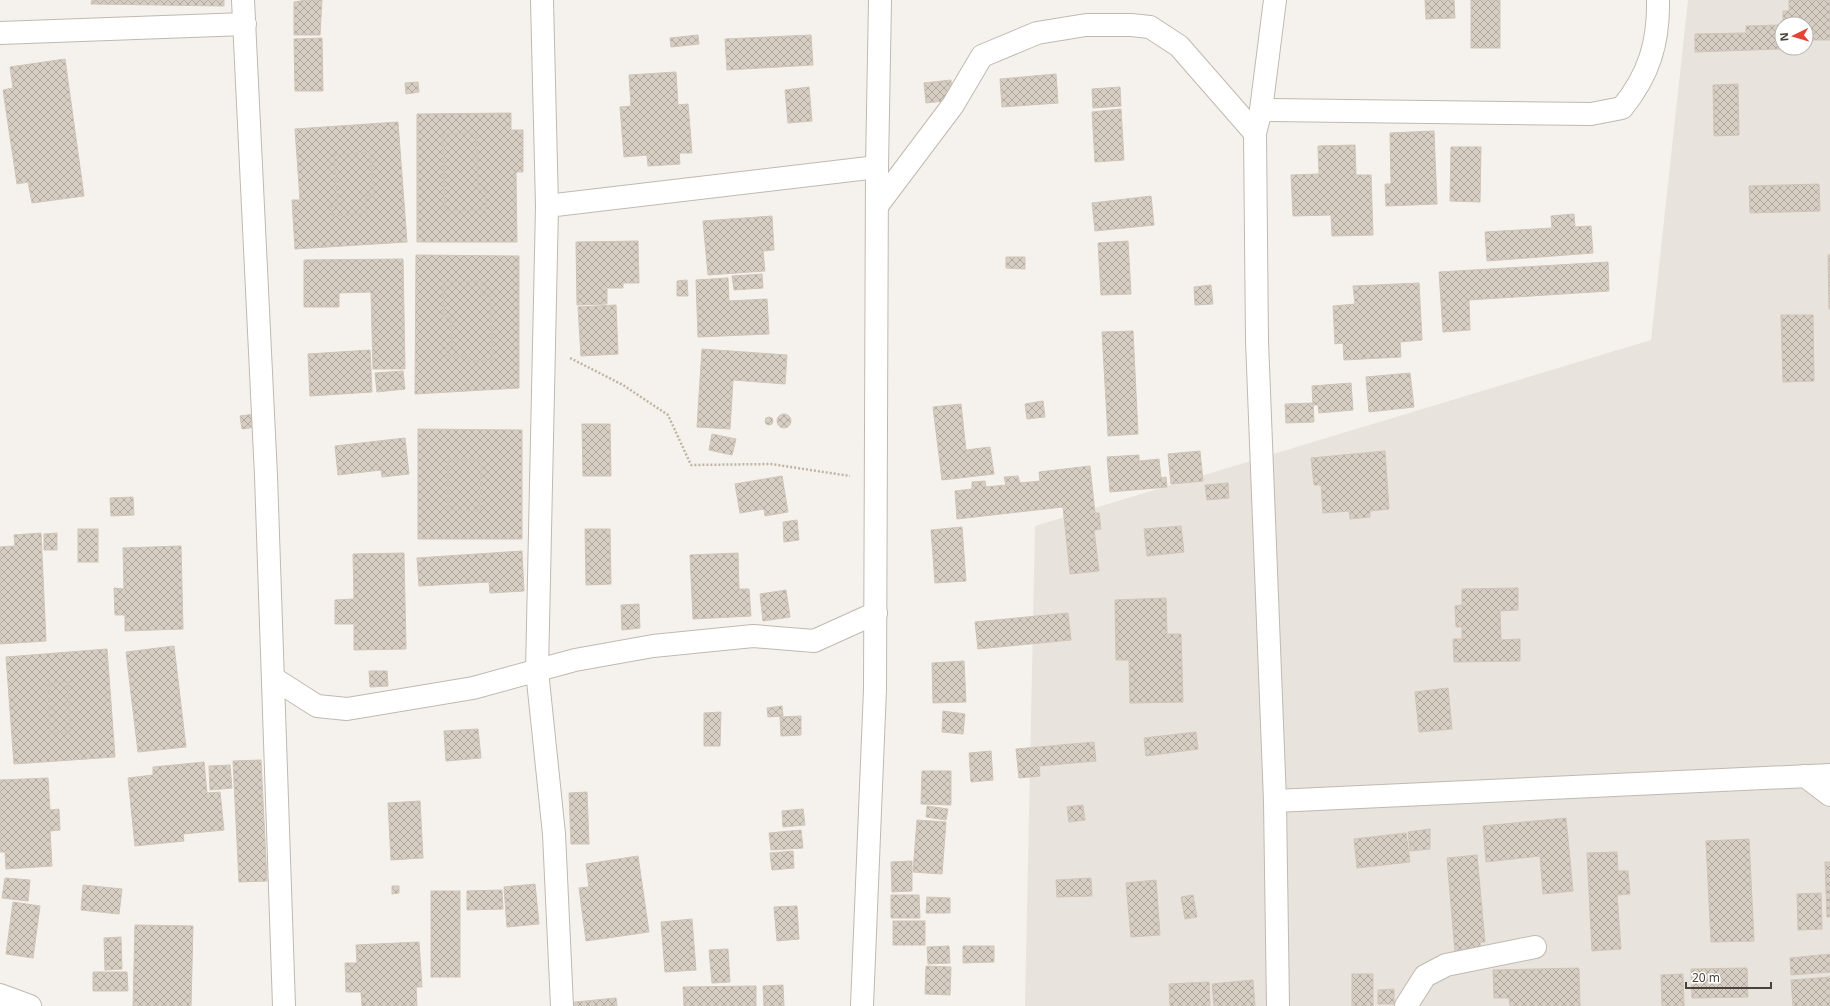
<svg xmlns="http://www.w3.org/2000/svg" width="1830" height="1006" font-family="'Noto Sans',sans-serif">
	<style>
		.residential { fill: #e8e3dc; fill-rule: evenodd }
		.building { fill: url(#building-cross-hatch); stroke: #d0c5b7; fill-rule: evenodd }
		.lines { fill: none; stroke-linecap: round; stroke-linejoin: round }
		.minor-casing { stroke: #c0b9b0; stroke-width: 24 }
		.path { stroke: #c0b4a3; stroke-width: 2.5; stroke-dasharray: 2 2; stroke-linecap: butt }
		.minor { stroke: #fff; stroke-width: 22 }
	</style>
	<defs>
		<pattern id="building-cross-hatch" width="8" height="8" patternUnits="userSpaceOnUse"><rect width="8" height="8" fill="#d6cdc3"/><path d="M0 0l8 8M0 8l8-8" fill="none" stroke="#b0a8a0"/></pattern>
	</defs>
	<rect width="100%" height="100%" fill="#f5f2ed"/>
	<path class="residential" d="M 1688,0 L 1830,0 L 1830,1006 L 1025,1006 L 1035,526 L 1651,340 ZM 1782,24 L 1806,24 L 1806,48 L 1782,48 Z"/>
	<g class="building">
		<path d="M 92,0 L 224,0 L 224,6 L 91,4 Z"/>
		<path d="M 306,0 L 322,0 L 320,35 L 294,35 L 294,2 Z"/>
		<path d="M 1425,0 L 1454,0 L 1455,18 L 1426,19 Z"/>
		<rect x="1471" y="0" width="29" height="48"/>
		<path d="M 1789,0 L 1830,0 L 1830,40 L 1806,40 L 1806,24 L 1783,24 L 1783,11 L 1789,11 Z"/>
		<path d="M 1779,25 L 1780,49 L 1695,52 L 1695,34 L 1746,33 L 1746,26 Z"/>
		<path d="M 698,35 L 699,44 L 671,47 L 670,38 Z"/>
		<path d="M 811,35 L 813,65 L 727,70 L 725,39 Z"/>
		<path d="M 322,38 L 323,91 L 295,91 L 294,39 Z"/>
		<path d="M 65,59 L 84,196 L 32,203 L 28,182 L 17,184 L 3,90 L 13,88 L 10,67 Z"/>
		<path d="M 676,72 L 678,105 L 688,104 L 692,153 L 679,153 L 680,164 L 648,166 L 647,155 L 624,157 L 620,107 L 631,106 L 629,75 Z"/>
		<path d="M 1056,74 L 1058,103 L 1002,107 L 1000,79 Z"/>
		<path d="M 951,80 L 953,100 L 926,103 L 924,83 Z"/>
		<path d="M 418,82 L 419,92 L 406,94 L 405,83 Z"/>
		<path d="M 1738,84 L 1739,135 L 1714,136 L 1713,85 Z"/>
		<path d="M 809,87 L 812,121 L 788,123 L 785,90 Z"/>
		<path d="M 1120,87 L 1121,106 L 1093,108 L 1092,89 Z"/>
		<path d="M 1121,109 L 1124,160 L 1095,162 L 1092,112 Z"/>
		<path d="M 511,113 L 511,130 L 523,130 L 523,172 L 516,172 L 517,242 L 417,242 L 417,114 ZM 476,133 L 478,190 L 485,190 L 486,210 L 445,211 L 443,134 Z"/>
		<path d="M 398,122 L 407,242 L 295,249 L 292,200 L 300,200 L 295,129 ZM 370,152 L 374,195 L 365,196 L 366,213 L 332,216 L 331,206 L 338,206 L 334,155 Z"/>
		<path d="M 1434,131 L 1437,204 L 1386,206 L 1385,184 L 1391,184 L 1390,133 Z"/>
		<path d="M 476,133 L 478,190 L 485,190 L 486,210 L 445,211 L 443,134 Z"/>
		<path d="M 1355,145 L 1356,175 L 1371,175 L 1373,235 L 1332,236 L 1331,215 L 1293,216 L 1291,175 L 1319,174 L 1318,146 Z"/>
		<path d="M 1451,147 L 1481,147 L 1480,202 L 1450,201 Z"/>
		<path d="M 370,152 L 374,195 L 365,196 L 366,213 L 332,216 L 331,206 L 338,206 L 334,155 Z"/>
		<path d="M 1819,184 L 1820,211 L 1750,213 L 1749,186 Z"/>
		<path d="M 1151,196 L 1154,225 L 1095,231 L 1092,203 Z"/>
		<path d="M 1574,214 L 1575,227 L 1591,226 L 1593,253 L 1487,261 L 1485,232 L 1552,228 L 1551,216 Z"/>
		<path d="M 772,216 L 774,250 L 763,251 L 765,271 L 708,275 L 703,221 Z"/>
		<path d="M 638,241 L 639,283 L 623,283 L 623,288 L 607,288 L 607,304 L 577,305 L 576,242 Z"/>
		<path d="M 1128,241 L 1131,294 L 1101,295 L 1098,243 Z"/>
		<path d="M 416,255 L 519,256 L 519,388 L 415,394 ZM 481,281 L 481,295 L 490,294 L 493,360 L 468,361 L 468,356 L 447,356 L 446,346 L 452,345 L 451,317 L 444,317 L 443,282 Z"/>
		<path d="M 1828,255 L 1830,255 L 1830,309 L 1829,309 Z"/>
		<path d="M 1006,257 L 1025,257 L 1025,269 L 1006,268 Z"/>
		<path d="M 403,259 L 405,369 L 373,369 L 371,292 L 339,293 L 339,307 L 304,307 L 304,260 Z"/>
		<path d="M 1608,262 L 1609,291 L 1469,300 L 1470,330 L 1443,332 L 1439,272 Z"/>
		<path d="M 762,274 L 763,288 L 734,290 L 732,276 Z"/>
		<path d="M 728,278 L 729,301 L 767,299 L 769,334 L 698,337 L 696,280 Z"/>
		<path d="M 687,280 L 688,296 L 677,296 L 677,281 Z"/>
		<path d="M 481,281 L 481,295 L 490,294 L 493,360 L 468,361 L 468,356 L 447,356 L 446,346 L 452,345 L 451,317 L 444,317 L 443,282 Z"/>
		<path d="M 1419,283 L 1422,340 L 1400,342 L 1401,357 L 1344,360 L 1343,343 L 1335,344 L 1333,306 L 1355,304 L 1353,286 Z"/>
		<path d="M 1211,285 L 1213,304 L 1195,305 L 1194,287 Z"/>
		<path d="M 616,305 L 618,354 L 581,356 L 578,307 Z"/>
		<path d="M 1781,315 L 1813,315 L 1814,381 L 1783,382 Z"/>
		<path d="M 1133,331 L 1138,434 L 1108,436 L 1102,332 Z"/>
		<path d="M 702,349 L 787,355 L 785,384 L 733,380 L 730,429 L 697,427 Z"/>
		<path d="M 370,350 L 372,392 L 310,396 L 308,354 Z"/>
		<path d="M 403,371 L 405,389 L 377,392 L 375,373 Z"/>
		<path d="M 1410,373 L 1414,407 L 1369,412 L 1366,377 Z"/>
		<path d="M 1351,383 L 1353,410 L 1319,413 L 1318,405 L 1313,405 L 1312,386 Z"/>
		<path d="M 1043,401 L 1045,417 L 1027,419 L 1025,404 Z"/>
		<path d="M 1313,403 L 1314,422 L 1286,423 L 1285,404 Z"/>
		<path d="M 961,404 L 966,450 L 990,447 L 994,474 L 942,480 L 933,407 Z"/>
		<path d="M 255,414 L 257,427 L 242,429 L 240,416 Z"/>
		<circle cx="784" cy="421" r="7"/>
		<circle cx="769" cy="421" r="4"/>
		<path d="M 582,424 L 610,424 L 611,476 L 583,476 Z"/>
		<path d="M 418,429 L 522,430 L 522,539 L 418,539 ZM 448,460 L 481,460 L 480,511 L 448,510 Z"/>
		<path d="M 712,434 L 736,439 L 732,455 L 709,450 Z"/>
		<path d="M 405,438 L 409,474 L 382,477 L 381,470 L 338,475 L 335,446 Z"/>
		<path d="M 1200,451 L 1203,481 L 1171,484 L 1168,454 Z"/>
		<path d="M 1385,451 L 1389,509 L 1370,511 L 1370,517 L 1350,519 L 1349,511 L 1323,513 L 1321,485 L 1314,485 L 1311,458 Z"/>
		<path d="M 1139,455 L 1139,461 L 1159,459 L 1161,478 L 1166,477 L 1167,487 L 1110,492 L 1107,457 Z"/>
		<path d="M 448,460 L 481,460 L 480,511 L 448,510 Z"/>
		<path d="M 1090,466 L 1095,513 L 1099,513 L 1101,529 L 1094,530 L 1099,571 L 1070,574 L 1063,507 L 957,519 L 955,491 L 972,489 L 972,482 L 985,481 L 986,487 L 1006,485 L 1004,477 L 1018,476 L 1020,483 L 1040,481 L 1039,472 Z"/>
		<path d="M 782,476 L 788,512 L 765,516 L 764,509 L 740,513 L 735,484 Z"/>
		<path d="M 1228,483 L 1229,498 L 1207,500 L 1205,485 Z"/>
		<path d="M 133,497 L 134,515 L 111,516 L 110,498 Z"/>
		<path d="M 797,520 L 799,540 L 784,542 L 783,522 Z"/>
		<path d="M 1181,526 L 1184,552 L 1147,556 L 1144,529 Z"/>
		<path d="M 962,527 L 966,581 L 935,583 L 931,530 Z"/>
		<rect x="78" y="529" width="20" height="33"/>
		<path d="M 585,529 L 610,529 L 611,584 L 586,585 Z"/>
		<path d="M 41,533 L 46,641 L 0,644 L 0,547 L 15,546 L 14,535 Z"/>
		<path d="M 57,533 L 57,550 L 44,550 L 44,534 Z"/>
		<path d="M 181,546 L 183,629 L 125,631 L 125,615 L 115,615 L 114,588 L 124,589 L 123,548 Z"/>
		<path d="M 522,551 L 524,591 L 490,593 L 489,582 L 419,586 L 417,558 Z"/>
		<path d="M 404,553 L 406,649 L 354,650 L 354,624 L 335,624 L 335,600 L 354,599 L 353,554 Z"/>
		<path d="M 738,553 L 739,589 L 749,589 L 751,616 L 693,619 L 690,555 Z"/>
		<path d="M 1518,588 L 1518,610 L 1500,611 L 1501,640 L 1520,639 L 1520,661 L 1454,662 L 1453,639 L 1462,639 L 1462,627 L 1456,627 L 1455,606 L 1462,605 L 1462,589 Z"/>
		<path d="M 786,590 L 790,617 L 763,621 L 760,594 Z"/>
		<path d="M 1166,598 L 1167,634 L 1181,634 L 1183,702 L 1130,703 L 1129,660 L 1116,660 L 1115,600 Z"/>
		<path d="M 639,604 L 640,628 L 622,630 L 621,605 Z"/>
		<path d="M 1068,613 L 1071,640 L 978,649 L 975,622 Z"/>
		<path d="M 174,646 L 186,747 L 138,752 L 126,652 Z"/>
		<path d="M 107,649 L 115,757 L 14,764 L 6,657 ZM 68,682 L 70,732 L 50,733 L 48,683 Z"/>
		<path d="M 964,661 L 966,702 L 933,703 L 932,663 Z"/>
		<path d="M 369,671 L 387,671 L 388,686 L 370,687 Z"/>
		<path d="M 68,682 L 70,732 L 50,733 L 48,683 Z"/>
		<path d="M 1448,688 L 1452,729 L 1419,732 L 1415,692 Z"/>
		<path d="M 782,706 L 783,716 L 768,717 L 767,708 Z"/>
		<path d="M 943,711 L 965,714 L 963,734 L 942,732 Z"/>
		<path d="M 721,712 L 720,746 L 704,746 L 704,713 Z"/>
		<path d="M 801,716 L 801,735 L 781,736 L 780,717 Z"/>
		<path d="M 478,729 L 481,758 L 446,761 L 444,731 Z"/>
		<path d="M 1196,732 L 1198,749 L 1146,756 L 1144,738 Z"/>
		<path d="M 1094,742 L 1096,761 L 1039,766 L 1040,776 L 1019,778 L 1016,749 Z"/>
		<path d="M 991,751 L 993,780 L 971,782 L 969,753 Z"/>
		<path d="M 261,760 L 267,881 L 239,882 L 233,761 Z"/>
		<path d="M 204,762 L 207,793 L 220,792 L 224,830 L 183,834 L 184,841 L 135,846 L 128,778 L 153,775 L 153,767 Z"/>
		<path d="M 230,765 L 232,788 L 210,790 L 209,766 Z"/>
		<path d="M 922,771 L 951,771 L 951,805 L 921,804 Z"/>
		<path d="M 48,778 L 50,810 L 59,809 L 60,830 L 50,831 L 52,866 L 6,869 L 5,852 L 0,852 L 0,780 Z"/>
		<path d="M 587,792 L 589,844 L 571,844 L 569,793 Z"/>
		<path d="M 420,801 L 423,858 L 391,860 L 388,803 Z"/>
		<path d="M 1083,805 L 1085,820 L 1069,822 L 1067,807 Z"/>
		<path d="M 927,806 L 948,809 L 946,820 L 926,817 Z"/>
		<path d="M 803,809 L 805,825 L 783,827 L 782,811 Z"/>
		<path d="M 1566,818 L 1573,891 L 1543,894 L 1540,856 L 1486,862 L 1483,826 Z"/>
		<path d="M 917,820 L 946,822 L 942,874 L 913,872 Z"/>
		<path d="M 1430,829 L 1430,849 L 1410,851 L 1408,832 Z"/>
		<path d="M 801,830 L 803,848 L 771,850 L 769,833 Z"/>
		<path d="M 1406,833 L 1410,862 L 1357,868 L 1354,839 Z"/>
		<path d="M 1749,839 L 1754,941 L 1711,942 L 1706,841 Z"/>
		<path d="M 793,851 L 794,868 L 772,870 L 770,853 Z"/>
		<path d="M 1617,852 L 1618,871 L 1628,871 L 1630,894 L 1617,895 L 1621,949 L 1592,951 L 1587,853 Z"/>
		<path d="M 1477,855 L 1485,942 L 1480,942 L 1481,950 L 1455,952 L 1447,858 Z"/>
		<path d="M 638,856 L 649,932 L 586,941 L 579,888 L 589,887 L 586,864 Z"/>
		<path d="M 912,861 L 912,891 L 892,892 L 891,862 Z"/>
		<path d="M 1825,862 L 1830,862 L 1830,917 L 1827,917 Z"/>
		<path d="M 5,878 L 30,880 L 28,901 L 2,898 Z"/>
		<path d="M 1091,878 L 1092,896 L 1057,897 L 1056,880 Z"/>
		<path d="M 1156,880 L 1160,935 L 1131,937 L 1126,883 Z"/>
		<path d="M 535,884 L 539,924 L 507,927 L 504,887 Z"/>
		<path d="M 83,885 L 122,889 L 119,914 L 81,910 Z"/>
		<path d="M 392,886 L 399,886 L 399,893 L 392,894 Z"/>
		<path d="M 502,890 L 503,909 L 467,910 L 467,891 Z"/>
		<rect x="431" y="891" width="29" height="86"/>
		<path d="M 1821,893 L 1822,929 L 1798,930 L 1797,894 Z"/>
		<path d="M 891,895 L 919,895 L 920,918 L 891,918 Z"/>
		<path d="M 1193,895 L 1197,917 L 1185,919 L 1181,897 Z"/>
		<path d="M 927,897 L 950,898 L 950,913 L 926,913 Z"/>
		<path d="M 13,902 L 40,906 L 33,958 L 6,954 Z"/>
		<path d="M 797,906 L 799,939 L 777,941 L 774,907 Z"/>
		<path d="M 692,919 L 696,970 L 665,972 L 661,922 Z"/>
		<rect x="893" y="921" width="32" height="24"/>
		<path d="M 135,925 L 193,926 L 191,1006 L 133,1006 Z"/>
		<path d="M 121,937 L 122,969 L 105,970 L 104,938 Z"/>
		<path d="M 419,942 L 422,987 L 416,987 L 417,1006 L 362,1006 L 361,992 L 346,992 L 345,963 L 357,963 L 356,945 Z"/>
		<path d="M 949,946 L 950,963 L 928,964 L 927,947 Z"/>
		<path d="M 963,946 L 994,946 L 994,962 L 963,963 Z"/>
		<path d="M 728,949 L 730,982 L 712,983 L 709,950 Z"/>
		<path d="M 1830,954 L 1830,972 L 1791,975 L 1790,958 Z"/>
		<path d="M 926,966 L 951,967 L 950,995 L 925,994 Z"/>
		<path d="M 1579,968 L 1580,1006 L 1510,1006 L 1509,998 L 1494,998 L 1493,970 Z"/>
		<path d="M 1747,968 L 1748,997 L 1692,998 L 1691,969 Z"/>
		<path d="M 93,972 L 127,972 L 128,991 L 93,991 Z"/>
		<rect x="1352" y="974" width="21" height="32"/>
		<path d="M 1683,974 L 1684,1006 L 1662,1006 L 1661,975 Z"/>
		<path d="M 1830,977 L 1830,1006 L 1793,1006 L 1791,980 Z"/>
		<path d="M 1253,980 L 1255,1006 L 1214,1006 L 1212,984 Z"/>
		<path d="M 1209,982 L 1210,1006 L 1170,1006 L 1169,984 Z"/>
		<path d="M 783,985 L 784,1006 L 764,1006 L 763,986 Z"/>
		<path d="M 756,986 L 756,1006 L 684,1006 L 683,987 Z"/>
		<path d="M 1394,989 L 1394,1004 L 1378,1004 L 1378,990 Z"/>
		<path d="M 616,998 L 617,1006 L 565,1006 L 565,1003 Z"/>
	</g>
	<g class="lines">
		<defs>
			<g id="minor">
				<path d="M 243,0 L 266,476 L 284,1006"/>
				<path d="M 542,0 L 547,206"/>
				<path d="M 1275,0 L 1261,110 L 1255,133 L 1257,341 L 1275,801 L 1278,1006"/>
				<path d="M 0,33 L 245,24"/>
				<path d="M 1261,110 L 1591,114 L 1622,108 C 1649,75 1659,42 1658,0"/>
				<path d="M 877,206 L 953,105 L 982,56 L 1037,33 L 1086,25 L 1131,25 L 1150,27 L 1179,46 L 1255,133"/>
				<path d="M 273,678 L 317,706 L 347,709 L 473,688 L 575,660 L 653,646 L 753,636 L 814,641 L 876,613"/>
				<path d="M 1805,776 L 1830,795"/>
				<path d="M 1275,801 L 1830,775"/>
				<path d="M 0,995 L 30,1006"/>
				<path d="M 562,1006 L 554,834 L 537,671 L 547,206 L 877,167"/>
				<path d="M 862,1006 L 875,689 L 877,167 L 880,0"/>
				<path d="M 1406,1006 L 1425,976 L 1446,965 L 1535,947"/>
			</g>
		</defs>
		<use href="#minor" class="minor-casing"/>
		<path class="path" d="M 570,358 L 623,385 L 668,415 L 691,465 L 771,464 L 850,476"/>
		<use href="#minor" class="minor"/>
	</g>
	<g transform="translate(1794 36) rotate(265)"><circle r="19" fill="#ffffff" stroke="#b6b4b1"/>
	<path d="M0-3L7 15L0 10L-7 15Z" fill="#e44435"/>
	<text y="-6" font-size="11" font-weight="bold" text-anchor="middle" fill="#49433b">N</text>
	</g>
	<path d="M1686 982v6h85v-6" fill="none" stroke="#49433b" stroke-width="2"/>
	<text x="1692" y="982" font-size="12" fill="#49433b" stroke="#ffffff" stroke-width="3" paint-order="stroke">20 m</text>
</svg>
